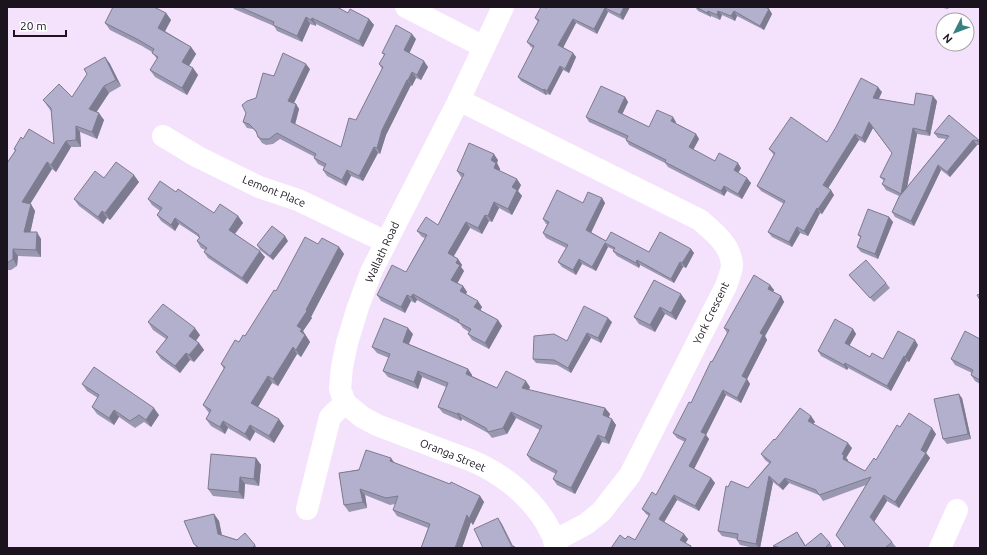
<svg xmlns="http://www.w3.org/2000/svg" width="987" height="555" font-family="Ubuntu,sans-serif">
	<style>
		.lines { fill: none; stroke-linecap: round; stroke-linejoin: round }
		.minor { stroke: #fff; stroke-width: 22 }
		.wall { fill: #9a97b0 }
		.shaded-wall { fill: #7d7b90 }
		.building { fill: #b3b0cd; stroke: #7d7b90 }
		.labels { text-anchor: middle; dominant-baseline: central; stroke-width: 3; stroke-linejoin: round; paint-order: stroke }
		.street-label { font-size: 11px; fill: #1b141e; stroke: #fff }
	</style>
	<rect width="100%" height="100%" fill="#f4e2fd"/>
	<g class="lines">
		<g class="minor">
			<path d="M 406,7 L 484,47"/>
			<path d="M 459,100 L 700,220 C 714,232 731,245 732,265 C 732,271 728,280 726,286 L 630,475 L 601,512 L 586,524 L 554,541"/>
			<path d="M 163,136 L 198,157 L 259,187 L 298,200 L 386,242"/>
			<path d="M 345,403 L 362,417 L 377,425 C 398,433 419,441 440,449 C 455,455 471,459 485,467 C 517,484 547,513 557,548"/>
			<path d="M 307,509 L 330,417 L 345,403 L 340,389 L 342,367 L 347,343 L 358,307 L 371,272 L 459,100 L 503,7"/>
			<path d="M 940,548 L 957,510"/>
		</g>
	</g>
	<g class="wall">
		<path d="M 233,7 L 337,7 L 348,13 L 369,19 L 374,25 L 363,47 L 316,24 L 316,26 L 310,24 L 302,42 L 277,31 L 274,26 L 234,9 Z"/>
		<path d="M 548,7 L 630,7 L 623,20 L 608,12 L 597,34 L 576,23 L 563,47 L 573,53 L 576,57 L 569,73 L 563,70 L 550,95 L 547,94 L 546,95 L 521,81 L 518,77 L 533,48 L 531,47 L 527,42 L 538,22 L 535,18 Z"/>
		<path d="M 695,7 L 768,7 L 767,8 L 769,9 L 772,14 L 764,30 L 737,16 L 735,21 L 722,15 L 720,20 L 711,16 L 711,17 L 698,11 Z"/>
		<path d="M 939,7 L 949,7 L 948,9 Z"/>
		<path d="M 166,13 L 171,20 L 165,31 L 191,47 L 196,54 L 189,66 L 193,68 L 198,75 L 187,95 L 155,77 L 150,70 L 157,59 L 152,52 L 142,46 L 110,30 L 105,23 Z"/>
		<path d="M 416,39 L 409,53 L 428,67 L 421,80 L 416,78 L 412,86 L 411,85 L 386,135 L 380,154 L 378,153 L 363,181 L 351,176 L 346,186 L 327,176 L 323,170 L 324,167 L 318,164 L 314,158 L 315,157 L 280,139 L 273,144 L 266,145 L 262,143 L 258,137 L 257,133 L 253,129 L 247,128 L 243,122 L 256,98 L 274,76 L 310,69 L 294,103 L 296,104 L 299,109 L 295,125 L 341,147 L 356,120 L 382,69 L 379,64 L 384,55 L 382,53 Z"/>
		<path d="M 105,57 L 110,64 L 121,86 L 109,93 L 96,112 L 104,120 L 97,139 L 80,132 L 81,147 L 71,147 L 56,172 L 52,169 L 30,204 L 35,211 L 30,232 L 41,239 L 41,257 L 18,256 L 17,266 L 11,270 L 7,270 L 7,163 L 15,151 L 14,149 L 23,139 L 54,144 L 51,111 L 48,107 L 43,100 L 72,97 Z"/>
		<path d="M 882,92 L 879,99 L 914,105 L 937,101 L 930,136 L 917,134 L 907,187 L 946,139 L 938,138 L 934,133 L 980,141 L 980,145 L 977,145 L 950,177 L 941,170 L 914,226 L 895,217 L 892,212 L 899,196 L 886,190 L 882,184 L 884,181 L 880,177 L 892,153 L 873,128 L 865,143 L 859,140 L 828,188 L 834,195 L 822,214 L 820,213 L 808,236 L 800,233 L 792,247 L 772,237 L 768,232 L 784,204 L 761,191 L 757,186 L 774,155 L 769,149 L 827,142 Z"/>
		<path d="M 625,97 L 628,102 L 622,114 L 649,127 L 676,122 L 675,123 L 696,134 L 699,139 L 693,150 L 715,161 L 741,168 L 738,173 L 751,183 L 742,199 L 727,191 L 724,196 L 668,167 L 665,163 L 629,145 L 626,140 L 626,139 L 589,122 L 586,117 Z"/>
		<path d="M 498,160 L 497,163 L 500,169 L 499,171 L 521,185 L 518,191 L 522,196 L 512,215 L 499,208 L 492,222 L 489,221 L 482,234 L 470,228 L 454,256 L 458,259 L 462,265 L 461,267 L 464,271 L 457,283 L 463,286 L 467,292 L 466,294 L 482,307 L 480,310 L 498,320 L 502,326 L 489,349 L 472,340 L 468,334 L 469,332 L 463,328 L 460,324 L 417,300 L 415,303 L 411,301 L 405,313 L 381,301 L 377,295 L 406,272 L 425,238 L 422,237 L 417,231 L 438,225 L 462,177 L 461,177 L 457,171 Z"/>
		<path d="M 104,178 L 139,182 L 110,220 L 107,218 L 103,224 L 79,206 L 74,199 Z"/>
		<path d="M 176,192 L 214,213 L 238,216 L 243,223 L 235,234 L 265,257 L 247,284 L 208,258 L 204,252 L 205,250 L 201,248 L 197,241 L 199,238 L 199,237 L 179,224 L 175,231 L 161,221 L 157,215 L 160,211 L 152,205 L 148,199 Z"/>
		<path d="M 602,198 L 605,203 L 591,232 L 606,241 L 649,252 L 691,249 L 694,253 L 686,268 L 683,267 L 674,283 L 640,265 L 639,268 L 617,256 L 613,251 L 614,250 L 608,247 L 596,271 L 582,264 L 576,275 L 562,267 L 558,262 L 566,248 L 546,238 L 543,233 L 547,224 L 546,224 L 543,219 L 583,203 Z"/>
		<path d="M 889,217 L 893,222 L 878,259 L 861,252 L 857,247 L 861,238 L 858,235 Z"/>
		<path d="M 288,241 L 273,260 L 260,250 L 257,245 Z"/>
		<path d="M 339,247 L 344,254 L 311,317 L 312,318 L 303,331 L 310,342 L 301,357 L 297,354 L 278,386 L 272,383 L 258,407 L 284,426 L 274,443 L 255,432 L 250,441 L 228,428 L 225,434 L 211,426 L 206,419 L 209,413 L 203,405 L 224,369 L 221,364 L 245,336 L 276,291 Z"/>
		<path d="M 849,275 L 886,283 L 890,288 L 874,302 L 852,279 Z"/>
		<path d="M 654,280 L 686,301 L 676,320 L 665,314 L 655,332 L 639,324 L 634,317 Z"/>
		<path d="M 770,285 L 774,290 L 773,292 L 781,296 L 784,302 L 765,336 L 767,340 L 747,379 L 750,384 L 741,403 L 726,395 L 706,435 L 709,439 L 694,469 L 711,478 L 715,483 L 699,511 L 677,500 L 664,522 L 688,539 L 685,543 L 691,546 L 692,548 L 611,548 L 625,539 L 635,540 L 649,516 L 646,514 L 642,509 L 656,495 L 685,442 L 677,438 L 673,433 L 691,403 L 727,333 L 724,328 Z"/>
		<path d="M 148,322 L 200,335 L 196,341 L 199,343 L 204,350 L 194,362 L 190,360 L 180,373 L 161,359 L 156,352 L 166,339 L 153,330 Z"/>
		<path d="M 612,322 L 601,343 L 591,338 L 571,373 L 557,365 L 536,363 L 533,359 L 567,341 Z"/>
		<path d="M 853,329 L 856,334 L 849,346 L 870,357 L 883,359 L 918,345 L 909,362 L 907,361 L 891,391 L 848,368 L 847,370 L 821,356 L 818,351 Z"/>
		<path d="M 413,334 L 409,344 L 468,369 L 472,375 L 472,376 L 497,388 L 530,387 L 529,390 L 605,408 L 610,414 L 609,417 L 616,425 L 609,444 L 602,442 L 575,494 L 557,485 L 553,479 L 556,474 L 531,461 L 527,455 L 540,430 L 516,418 L 507,434 L 492,438 L 488,433 L 462,419 L 461,421 L 443,413 L 438,407 L 446,387 L 422,377 L 418,389 L 388,377 L 383,371 L 389,358 L 377,353 L 372,347 Z"/>
		<path d="M 980,339 L 980,384 L 975,381 L 971,375 L 972,373 L 955,365 L 951,359 Z"/>
		<path d="M 82,384 L 159,415 L 151,427 L 144,422 L 135,428 L 119,417 L 114,425 L 97,414 L 92,407 L 98,398 L 87,391 Z"/>
		<path d="M 962,398 L 971,439 L 947,444 L 943,439 Z"/>
		<path d="M 811,416 L 815,422 L 813,424 L 852,448 L 846,458 L 848,460 L 848,461 L 865,471 L 876,460 L 900,427 L 936,434 L 926,453 L 930,458 L 899,508 L 887,501 L 874,522 L 892,542 L 896,547 L 895,548 L 846,548 L 836,535 L 866,485 L 823,501 L 819,495 L 789,483 L 783,490 L 773,482 L 760,548 L 754,548 L 740,545 L 737,540 L 737,539 L 722,536 L 718,531 L 728,487 L 748,488 L 769,463 L 765,460 L 761,454 L 775,440 Z"/>
		<path d="M 256,458 L 261,465 L 259,486 L 245,484 L 244,499 L 213,496 L 208,489 Z"/>
		<path d="M 394,463 L 480,496 L 484,502 L 473,525 L 471,522 L 462,548 L 421,548 L 428,528 L 397,516 L 393,510 L 395,504 L 390,505 L 365,495 L 367,508 L 349,512 L 344,505 L 339,473 Z"/>
		<path d="M 214,514 L 219,521 L 222,535 L 255,545 L 257,548 L 197,548 L 194,544 Z"/>
		<path d="M 801,538 L 806,546 L 830,543 L 833,548 L 775,548 L 773,546 Z"/>
	</g>
	<g class="shaded-wall">
		<path d="M 624,7 L 630,7 L 623,20 L 620,15 Z"/>
		<path d="M 605,8 L 608,12 L 597,34 L 594,29 Z"/>
		<path d="M 769,9 L 772,14 L 764,30 L 760,26 Z"/>
		<path d="M 708,11 L 711,16 L 711,17 L 707,13 Z"/>
		<path d="M 718,11 L 722,15 L 720,20 L 717,15 Z"/>
		<path d="M 734,11 L 737,16 L 735,21 L 731,16 Z"/>
		<path d="M 166,13 L 171,20 L 163,35 L 158,28 Z"/>
		<path d="M 306,17 L 310,24 L 302,42 L 297,36 Z"/>
		<path d="M 312,18 L 316,24 L 316,26 L 311,20 Z"/>
		<path d="M 369,19 L 374,25 L 363,47 L 359,41 Z"/>
		<path d="M 573,19 L 576,23 L 562,50 L 558,45 Z"/>
		<path d="M 412,34 L 416,39 L 408,56 L 404,50 Z"/>
		<path d="M 191,47 L 196,54 L 187,69 L 182,62 Z"/>
		<path d="M 573,53 L 576,57 L 569,73 L 565,69 Z"/>
		<path d="M 105,57 L 110,64 L 121,86 L 116,80 Z"/>
		<path d="M 424,61 L 428,67 L 421,80 L 417,75 Z"/>
		<path d="M 306,64 L 310,69 L 292,107 L 288,101 Z"/>
		<path d="M 560,66 L 563,70 L 550,95 L 547,91 Z"/>
		<path d="M 193,68 L 198,75 L 187,95 L 182,88 Z"/>
		<path d="M 412,72 L 416,78 L 412,86 L 408,80 Z"/>
		<path d="M 407,80 L 411,85 L 386,135 L 380,154 L 377,148 L 382,130 Z"/>
		<path d="M 104,86 L 109,93 L 94,116 L 89,109 Z"/>
		<path d="M 878,87 L 882,92 L 876,103 L 873,98 Z"/>
		<path d="M 544,89 L 547,94 L 546,95 L 543,90 Z"/>
		<path d="M 933,96 L 937,101 L 930,136 L 926,131 Z"/>
		<path d="M 625,97 L 628,102 L 621,117 L 618,112 Z"/>
		<path d="M 296,104 L 299,109 L 294,128 L 291,122 Z"/>
		<path d="M 99,113 L 104,120 L 97,139 L 92,132 Z"/>
		<path d="M 673,117 L 676,122 L 674,126 L 671,121 Z"/>
		<path d="M 869,122 L 873,128 L 865,143 L 862,138 Z"/>
		<path d="M 76,126 L 80,132 L 81,147 L 76,140 Z"/>
		<path d="M 913,128 L 917,134 L 905,199 L 901,194 Z"/>
		<path d="M 696,134 L 699,139 L 692,152 L 689,147 Z"/>
		<path d="M 855,134 L 859,140 L 827,190 L 823,185 Z"/>
		<path d="M 973,140 L 977,145 L 950,177 L 947,172 Z"/>
		<path d="M 66,141 L 71,147 L 56,172 L 51,165 Z"/>
		<path d="M 374,147 L 378,153 L 363,181 L 359,176 Z"/>
		<path d="M 494,154 L 498,160 L 497,163 L 500,169 L 498,174 L 494,168 L 491,160 Z"/>
		<path d="M 47,162 L 52,169 L 27,209 L 22,202 Z"/>
		<path d="M 738,163 L 741,168 L 737,175 L 734,170 Z"/>
		<path d="M 938,165 L 941,170 L 914,226 L 911,221 Z"/>
		<path d="M 347,170 L 351,176 L 346,186 L 342,180 Z"/>
		<path d="M 134,175 L 139,182 L 110,220 L 105,213 Z"/>
		<path d="M 747,178 L 751,183 L 742,199 L 738,194 Z"/>
		<path d="M 517,179 L 521,185 L 518,191 L 522,196 L 512,215 L 508,209 L 512,187 Z"/>
		<path d="M 724,186 L 727,191 L 724,196 L 721,191 Z"/>
		<path d="M 831,190 L 834,195 L 822,214 L 818,209 Z"/>
		<path d="M 602,198 L 605,203 L 590,235 L 586,230 Z"/>
		<path d="M 494,202 L 499,208 L 492,222 L 488,216 Z"/>
		<path d="M 31,204 L 35,211 L 29,239 L 24,232 Z"/>
		<path d="M 817,208 L 820,213 L 808,236 L 804,231 Z"/>
		<path d="M 102,211 L 107,218 L 103,224 L 98,217 Z"/>
		<path d="M 485,215 L 489,221 L 482,234 L 478,228 Z"/>
		<path d="M 238,216 L 243,223 L 233,236 L 229,230 Z"/>
		<path d="M 889,217 L 893,222 L 878,259 L 875,254 Z"/>
		<path d="M 175,218 L 179,224 L 175,231 L 171,225 Z"/>
		<path d="M 466,222 L 470,228 L 452,259 L 448,253 Z"/>
		<path d="M 797,227 L 800,233 L 792,247 L 789,242 Z"/>
		<path d="M 37,232 L 41,239 L 41,257 L 36,250 Z"/>
		<path d="M 285,236 L 288,241 L 273,260 L 270,256 Z"/>
		<path d="M 605,243 L 608,247 L 596,271 L 592,267 Z"/>
		<path d="M 339,247 L 344,254 L 311,317 L 312,318 L 303,331 L 310,342 L 301,357 L 296,350 L 300,331 L 297,326 Z"/>
		<path d="M 13,249 L 18,256 L 17,266 L 13,259 Z"/>
		<path d="M 691,249 L 694,253 L 686,268 L 682,263 Z"/>
		<path d="M 260,251 L 265,257 L 247,284 L 242,278 Z"/>
		<path d="M 458,259 L 462,265 L 461,267 L 464,271 L 456,286 L 451,280 L 456,263 Z"/>
		<path d="M 579,259 L 582,264 L 576,275 L 573,270 Z"/>
		<path d="M 637,260 L 640,265 L 639,268 L 636,263 Z"/>
		<path d="M 680,262 L 683,267 L 674,283 L 671,279 Z"/>
		<path d="M 770,285 L 774,290 L 772,294 L 768,289 Z"/>
		<path d="M 463,286 L 467,292 L 464,297 L 460,291 Z"/>
		<path d="M 413,294 L 417,300 L 415,303 L 411,297 Z"/>
		<path d="M 681,294 L 686,301 L 676,320 L 671,313 Z"/>
		<path d="M 407,295 L 411,301 L 405,313 L 401,307 Z"/>
		<path d="M 781,296 L 784,302 L 765,336 L 767,340 L 747,379 L 750,384 L 741,403 L 737,398 L 742,376 L 760,333 Z"/>
		<path d="M 478,301 L 482,307 L 479,313 L 474,307 Z"/>
		<path d="M 660,307 L 665,314 L 655,332 L 650,325 Z"/>
		<path d="M 608,318 L 612,322 L 601,343 L 598,338 Z"/>
		<path d="M 498,320 L 502,326 L 489,349 L 485,343 Z"/>
		<path d="M 195,328 L 200,335 L 194,343 L 189,336 Z"/>
		<path d="M 408,328 L 413,334 L 407,348 L 403,342 Z"/>
		<path d="M 853,329 L 856,334 L 848,348 L 845,343 Z"/>
		<path d="M 587,333 L 591,338 L 571,373 L 568,368 Z"/>
		<path d="M 915,340 L 918,345 L 909,362 L 905,357 Z"/>
		<path d="M 199,343 L 204,350 L 194,362 L 189,355 Z"/>
		<path d="M 293,347 L 297,354 L 278,386 L 273,379 Z"/>
		<path d="M 186,353 L 190,360 L 180,373 L 175,366 Z"/>
		<path d="M 904,356 L 907,361 L 891,391 L 887,386 Z"/>
		<path d="M 845,363 L 848,368 L 847,370 L 844,365 Z"/>
		<path d="M 468,369 L 472,375 L 470,380 L 466,374 Z"/>
		<path d="M 418,371 L 422,377 L 418,389 L 414,382 Z"/>
		<path d="M 268,376 L 272,383 L 256,410 L 251,403 Z"/>
		<path d="M 526,381 L 530,387 L 526,394 L 522,388 Z"/>
		<path d="M 723,390 L 726,395 L 706,435 L 709,439 L 693,471 L 689,466 L 701,432 Z"/>
		<path d="M 959,394 L 962,398 L 971,439 L 968,434 Z"/>
		<path d="M 154,408 L 159,415 L 151,427 L 146,420 Z"/>
		<path d="M 605,408 L 610,414 L 607,421 L 603,415 Z"/>
		<path d="M 114,410 L 119,417 L 114,425 L 109,418 Z"/>
		<path d="M 511,412 L 516,418 L 507,434 L 503,428 Z"/>
		<path d="M 458,413 L 462,419 L 461,421 L 457,414 Z"/>
		<path d="M 811,416 L 815,422 L 811,426 L 808,421 Z"/>
		<path d="M 279,419 L 284,426 L 274,443 L 269,436 Z"/>
		<path d="M 612,419 L 616,425 L 609,444 L 605,438 Z"/>
		<path d="M 223,421 L 228,428 L 225,434 L 220,427 Z"/>
		<path d="M 250,425 L 255,432 L 250,441 L 245,434 Z"/>
		<path d="M 932,428 L 936,434 L 925,455 L 921,450 Z"/>
		<path d="M 598,435 L 602,442 L 575,494 L 571,488 Z"/>
		<path d="M 848,443 L 852,448 L 846,458 L 848,460 L 846,464 L 843,459 L 842,454 Z"/>
		<path d="M 926,453 L 930,458 L 899,508 L 895,502 Z"/>
		<path d="M 256,458 L 261,465 L 259,486 L 254,479 Z"/>
		<path d="M 391,458 L 396,465 L 390,461 Z"/>
		<path d="M 769,476 L 773,482 L 760,548 L 759,548 L 756,544 Z"/>
		<path d="M 240,477 L 245,484 L 244,499 L 239,492 Z"/>
		<path d="M 711,478 L 715,483 L 699,511 L 695,506 Z"/>
		<path d="M 785,478 L 789,483 L 783,490 L 779,485 Z"/>
		<path d="M 360,489 L 365,495 L 367,508 L 363,502 Z"/>
		<path d="M 674,495 L 677,500 L 663,524 L 659,519 Z"/>
		<path d="M 884,495 L 887,501 L 874,522 L 870,517 Z"/>
		<path d="M 480,496 L 484,502 L 473,525 L 471,522 L 462,548 L 455,548 L 467,515 Z"/>
		<path d="M 214,514 L 219,521 L 223,541 L 218,534 Z"/>
		<path d="M 498,518 L 502,524 L 514,548 L 513,548 Z"/>
		<path d="M 684,534 L 688,539 L 684,546 L 680,540 Z"/>
	</g>
	<g class="building">
		<path d="M 113,7 L 154,7 L 166,13 L 158,28 L 191,47 L 182,62 L 193,68 L 182,88 L 150,70 L 158,57 L 152,53 L 154,49 L 137,39 L 105,23 Z"/>
		<path d="M 240,7 L 337,7 L 348,13 L 350,9 L 369,19 L 359,41 L 312,18 L 311,20 L 306,17 L 297,36 L 273,25 L 274,22 Z"/>
		<path d="M 541,7 L 547,8 L 548,7 L 624,7 L 620,15 L 605,8 L 594,29 L 573,19 L 558,45 L 573,53 L 565,69 L 560,66 L 547,91 L 544,89 L 543,90 L 518,77 L 534,46 L 527,42 L 539,20 L 535,18 Z"/>
		<path d="M 696,7 L 765,7 L 769,9 L 760,26 L 734,11 L 731,16 L 718,11 L 717,15 L 708,11 L 707,13 Z"/>
		<path d="M 396,25 L 412,34 L 404,50 L 424,61 L 417,75 L 412,72 L 408,80 L 407,80 L 382,130 L 377,148 L 374,147 L 359,176 L 347,170 L 342,180 L 323,170 L 326,164 L 314,158 L 316,154 L 277,133 L 269,139 L 262,139 L 258,137 L 256,131 L 249,124 L 243,122 L 246,113 L 242,105 L 247,101 L 256,98 L 263,73 L 274,76 L 283,53 L 306,64 L 288,101 L 296,104 L 291,122 L 341,147 L 349,118 L 356,120 L 383,67 L 379,64 L 385,54 L 382,53 Z"/>
		<path d="M 105,57 L 116,80 L 104,86 L 89,109 L 99,113 L 92,132 L 76,126 L 76,140 L 66,141 L 51,165 L 47,162 L 22,202 L 31,204 L 24,232 L 37,232 L 36,250 L 13,249 L 13,259 L 7,263 L 7,163 L 16,150 L 14,149 L 21,137 L 23,139 L 29,129 L 54,144 L 51,108 L 43,100 L 59,84 L 72,97 L 87,74 L 84,69 Z"/>
		<path d="M 861,78 L 878,87 L 873,98 L 914,105 L 916,93 L 933,96 L 926,131 L 913,128 L 901,194 L 882,184 L 885,179 L 880,177 L 892,153 L 869,122 L 862,138 L 855,134 L 823,185 L 831,190 L 818,209 L 817,208 L 804,231 L 797,227 L 789,242 L 768,232 L 785,201 L 757,186 L 775,153 L 769,149 L 791,117 L 827,142 L 836,127 Z"/>
		<path d="M 601,86 L 625,97 L 618,112 L 649,127 L 657,110 L 673,117 L 671,121 L 696,134 L 689,147 L 715,161 L 719,153 L 738,163 L 734,170 L 747,178 L 738,194 L 724,186 L 721,191 L 665,162 L 666,160 L 626,140 L 628,136 L 586,117 Z"/>
		<path d="M 949,115 L 980,141 L 973,140 L 947,172 L 938,165 L 911,221 L 892,212 L 899,197 L 949,136 L 934,133 Z"/>
		<path d="M 469,143 L 494,154 L 491,160 L 496,163 L 494,168 L 517,179 L 512,187 L 517,190 L 508,209 L 494,202 L 488,216 L 485,215 L 478,228 L 466,222 L 448,253 L 458,259 L 456,263 L 460,265 L 451,280 L 463,286 L 460,291 L 478,301 L 474,307 L 498,320 L 485,343 L 468,334 L 471,329 L 458,322 L 459,320 L 413,294 L 411,297 L 407,295 L 401,307 L 377,295 L 392,265 L 406,272 L 427,235 L 417,231 L 426,217 L 438,225 L 464,174 L 457,171 Z"/>
		<path d="M 116,162 L 134,175 L 105,213 L 102,211 L 98,217 L 74,199 L 95,171 L 104,178 Z"/>
		<path d="M 160,181 L 176,192 L 178,189 L 214,213 L 220,204 L 238,216 L 229,230 L 260,251 L 242,278 L 204,252 L 207,248 L 197,241 L 200,237 L 198,236 L 199,235 L 175,218 L 171,225 L 157,215 L 162,208 L 148,199 Z"/>
		<path d="M 557,190 L 583,203 L 588,192 L 602,198 L 586,230 L 606,241 L 611,232 L 649,252 L 660,232 L 691,249 L 682,263 L 680,262 L 671,279 L 637,260 L 636,263 L 613,251 L 615,248 L 605,243 L 592,267 L 579,259 L 573,270 L 558,262 L 568,245 L 543,233 L 549,222 L 543,219 Z"/>
		<path d="M 868,209 L 889,217 L 875,254 L 857,247 L 861,236 L 858,235 Z"/>
		<path d="M 272,226 L 285,236 L 270,256 L 257,245 Z"/>
		<path d="M 305,237 L 318,244 L 322,238 L 339,247 L 306,310 L 307,311 L 297,326 L 302,329 L 300,331 L 305,335 L 296,350 L 293,347 L 273,379 L 268,376 L 251,403 L 279,419 L 269,436 L 250,425 L 245,434 L 223,421 L 220,427 L 206,419 L 211,410 L 203,405 L 225,367 L 221,364 L 235,340 L 239,342 L 243,335 L 245,336 L 274,290 L 276,291 Z"/>
		<path d="M 866,260 L 886,283 L 870,298 L 849,275 Z"/>
		<path d="M 754,275 L 770,285 L 768,289 L 781,296 L 760,333 L 763,335 L 742,376 L 747,379 L 737,398 L 723,390 L 701,432 L 706,434 L 689,466 L 711,478 L 695,506 L 674,495 L 659,519 L 684,534 L 680,540 L 691,546 L 690,548 L 611,548 L 620,535 L 625,539 L 628,536 L 635,540 L 650,514 L 642,509 L 652,492 L 656,495 L 686,439 L 673,433 L 689,402 L 691,403 L 711,361 L 712,362 L 729,330 L 724,328 Z"/>
		<path d="M 654,280 L 681,294 L 671,313 L 660,307 L 650,325 L 634,317 Z"/>
		<path d="M 980,294 L 980,300 L 977,295 Z"/>
		<path d="M 163,304 L 195,328 L 189,336 L 199,343 L 189,355 L 186,353 L 175,366 L 156,352 L 168,337 L 148,322 Z"/>
		<path d="M 584,306 L 608,318 L 598,338 L 587,333 L 568,368 L 554,360 L 533,359 L 534,336 L 554,334 L 567,341 Z"/>
		<path d="M 384,318 L 408,328 L 403,342 L 468,369 L 466,374 L 497,388 L 506,371 L 526,381 L 522,388 L 605,408 L 603,415 L 612,419 L 605,438 L 598,435 L 571,488 L 553,479 L 557,471 L 527,455 L 542,426 L 511,412 L 503,428 L 488,432 L 486,428 L 458,413 L 457,414 L 438,407 L 448,383 L 418,371 L 414,382 L 383,371 L 390,354 L 372,347 Z"/>
		<path d="M 835,319 L 853,329 L 845,343 L 870,357 L 872,353 L 883,359 L 898,331 L 915,340 L 905,357 L 904,356 L 887,386 L 845,363 L 844,365 L 818,351 Z"/>
		<path d="M 965,331 L 980,339 L 980,380 L 971,375 L 973,370 L 951,359 Z"/>
		<path d="M 94,367 L 154,408 L 146,420 L 139,415 L 130,421 L 114,410 L 109,418 L 92,407 L 99,395 L 82,384 Z"/>
		<path d="M 959,394 L 968,434 L 943,439 L 934,399 Z"/>
		<path d="M 800,408 L 811,416 L 808,421 L 848,443 L 842,454 L 844,455 L 843,459 L 865,471 L 874,458 L 876,460 L 897,425 L 900,427 L 909,413 L 932,428 L 921,450 L 926,453 L 895,502 L 884,495 L 870,517 L 892,542 L 885,548 L 846,548 L 836,535 L 871,477 L 819,495 L 816,490 L 785,478 L 779,485 L 769,476 L 756,544 L 737,540 L 738,534 L 718,531 L 726,486 L 728,487 L 731,481 L 748,488 L 771,462 L 761,454 L 774,439 L 775,440 Z"/>
		<path d="M 366,450 L 391,458 L 390,461 L 450,484 L 451,482 L 480,496 L 469,519 L 467,515 L 455,548 L 421,548 L 430,524 L 393,510 L 398,496 L 386,498 L 360,489 L 363,502 L 344,505 L 339,473 L 359,470 Z"/>
		<path d="M 211,454 L 256,458 L 254,479 L 240,477 L 239,492 L 208,489 Z"/>
		<path d="M 214,514 L 218,534 L 237,540 L 245,533 L 255,545 L 252,548 L 199,548 L 194,544 L 184,521 Z"/>
		<path d="M 498,518 L 512,547 L 514,546 L 515,548 L 483,548 L 474,529 Z"/>
		<path d="M 797,532 L 805,546 L 821,533 L 830,543 L 825,548 L 782,548 L 773,546 Z"/>
	</g>
	<g class="labels">
		<g class="street-label">
			<text transform="translate(274 191) rotate(22)">Lemont Place</text>
			<text transform="translate(382 252) rotate(-65)">Wallath Road</text>
			<text transform="translate(711 313) rotate(-64)">York Crescent</text>
			<text transform="translate(453 455) rotate(22)">Oranga Street</text>
		</g>
	</g>
	<rect width="987" height="555" fill="none" stroke="#1b141e" stroke-width="16"/>
	<g transform="translate(955 32) rotate(228)"><circle r="19" fill="#ffffff" stroke="#a4a1a5"/>
	<path d="M0-3L7 15L0 10L-7 15Z" fill="#398180"/>
	<text y="-6" font-size="11" font-weight="bold" text-anchor="middle" fill="#1b141e">N</text>
	</g>
	<path d="M14 30v6h52v-6" fill="none" stroke="#1b141e" stroke-width="2"/>
	<text x="20" y="30" font-size="12" fill="#1b141e" stroke="#ffffff" stroke-width="3" paint-order="stroke">20 m</text>
</svg>
